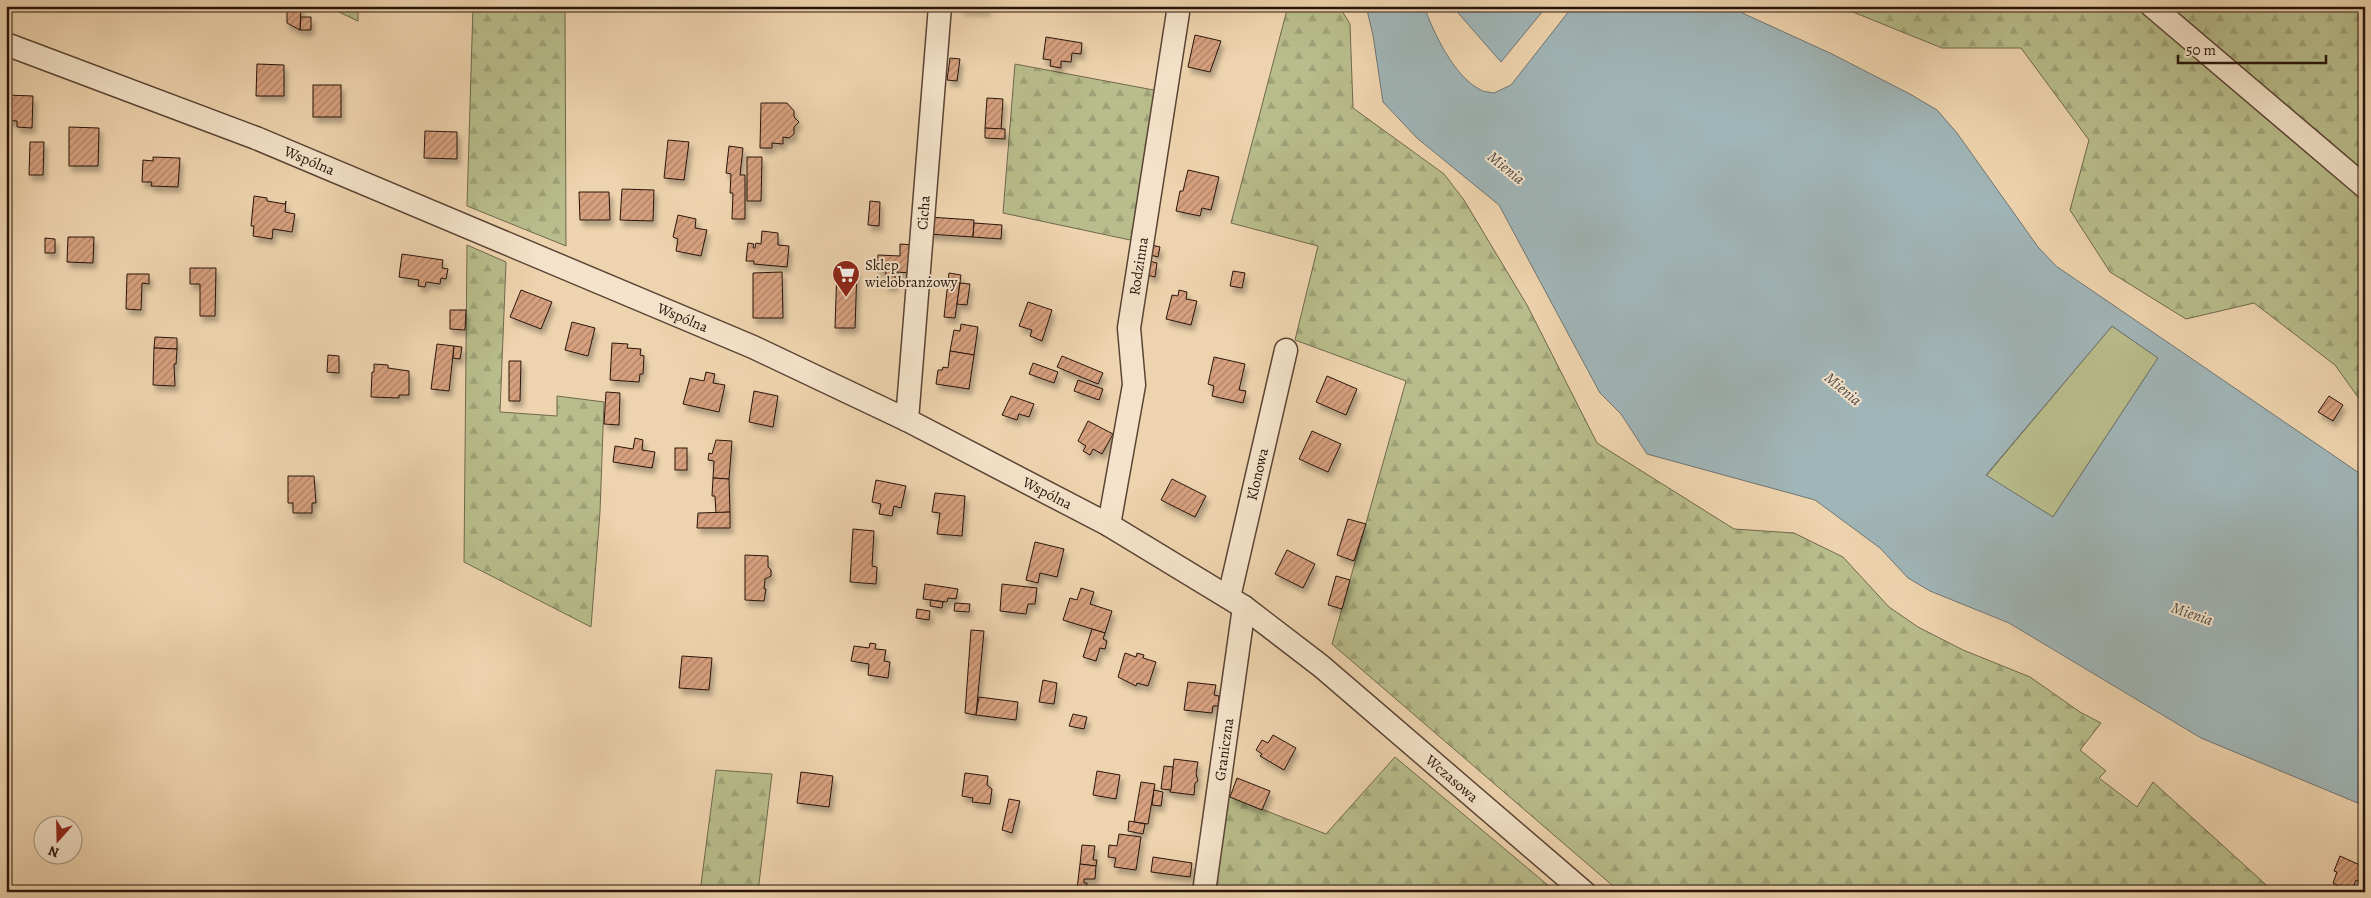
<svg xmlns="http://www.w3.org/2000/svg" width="2371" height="898" font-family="Alegreya,serif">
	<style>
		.grass { fill: #b8bd8b; stroke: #70684c }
		.forest { fill: url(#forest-firs); stroke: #70684c }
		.water { fill: #a0b5b7; stroke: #707573; fill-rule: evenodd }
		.building { fill: url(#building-hatch); stroke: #28140c; filter: url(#shadow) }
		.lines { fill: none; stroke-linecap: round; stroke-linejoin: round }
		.minor-casing { stroke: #5a4434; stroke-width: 25 }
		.minor { stroke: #f4e3ca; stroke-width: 22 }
		.labels { text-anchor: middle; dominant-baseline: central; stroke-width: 4; stroke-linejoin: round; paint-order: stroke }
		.street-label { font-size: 15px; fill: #28140c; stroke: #f4e3ca }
		.poi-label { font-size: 15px; fill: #28140c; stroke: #f4e3ca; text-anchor: start }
		.water-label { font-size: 16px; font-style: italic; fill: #524c48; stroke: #f4e3ca }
	</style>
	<defs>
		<pattern id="forest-firs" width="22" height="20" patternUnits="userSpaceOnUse" patternTransform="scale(1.25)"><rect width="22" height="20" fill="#b8bd8b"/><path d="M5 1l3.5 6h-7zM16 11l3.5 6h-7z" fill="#9ea277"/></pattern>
		<pattern id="building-hatch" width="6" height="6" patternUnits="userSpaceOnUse" patternTransform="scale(1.25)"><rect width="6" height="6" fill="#d7a07e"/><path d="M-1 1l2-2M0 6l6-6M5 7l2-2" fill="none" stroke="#ae8166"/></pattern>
		<filter id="shadow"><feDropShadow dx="3" dy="5.5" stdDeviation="2.5" flood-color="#0004"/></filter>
	</defs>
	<rect width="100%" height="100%" fill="#eed4ae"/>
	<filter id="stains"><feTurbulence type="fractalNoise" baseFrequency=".004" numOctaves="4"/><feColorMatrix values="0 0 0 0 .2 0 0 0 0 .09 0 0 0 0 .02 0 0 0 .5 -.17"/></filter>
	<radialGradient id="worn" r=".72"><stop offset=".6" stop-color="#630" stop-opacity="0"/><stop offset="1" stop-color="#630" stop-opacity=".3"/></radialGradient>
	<path class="grass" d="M 2112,326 L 2158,358 L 2053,517 L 1986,476 Z"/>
	<g class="forest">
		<path d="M 326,6 L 358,6 L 358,21 Z"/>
		<path d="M 473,6 L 565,6 L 566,246 L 467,206 Z"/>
		<path d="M 1288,6 L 1339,6 L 1350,24 L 1353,108 L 1444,174 L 1464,200 L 1527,305 L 1597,443 L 1734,529 L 1794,533 L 1843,557 L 1889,607 L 1918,627 L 1963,650 L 2030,677 L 2080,712 L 2101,723 L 2080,750 L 2106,771 L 2099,778 L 2137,807 L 2153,782 L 2274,892 L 1620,892 L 1332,644 L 1406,381 L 1295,340 L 1318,246 L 1231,223 Z"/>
		<path d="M 1838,6 L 2365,6 L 2365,407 L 2335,365 L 2254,303 L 2186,319 L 2110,272 L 2070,210 L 2089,140 L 2021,48 L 1942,48 Z"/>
		<path d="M 1015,64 L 1159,91 L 1135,241 L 1003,213 Z"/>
		<path d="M 467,245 L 506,262 L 500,412 L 557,416 L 557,396 L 604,402 L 600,512 L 591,627 L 464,562 Z"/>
		<path d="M 1395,757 L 1556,892 L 1210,892 L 1225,795 L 1326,834 Z"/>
		<path d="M 716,770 L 772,774 L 758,892 L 700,892 Z"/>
	</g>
	<g class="water">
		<path d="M 1366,6 L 1424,6 C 1433,32 1454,76 1479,89 C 1483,92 1489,92 1494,93 L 1511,85 L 1573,6 L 1727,6 L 1832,54 L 1910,94 L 1937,110 L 1957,133 L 2038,247 L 2056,266 L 2365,477 L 2365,806 L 2201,738 L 2009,623 L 1930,591 L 1908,578 L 1880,548 L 1815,500 L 1647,454 L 1621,414 L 1600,393 L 1499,205 L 1417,138 L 1383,102 L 1373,35 ZM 2112,326 L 2158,358 L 2053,517 L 1986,475 Z"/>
		<path d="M 1452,6 L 1547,6 L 1501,62 Z"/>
	</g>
	<g class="building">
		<path d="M 287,6 L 301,6 L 300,30 L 287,23 Z"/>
		<path d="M 961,6 L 988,6 L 987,10 L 961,9 Z"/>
		<path d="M 301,17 L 311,17 L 311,30 L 300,30 Z"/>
		<path d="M 1195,35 L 1221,41 L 1210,72 L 1188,67 Z"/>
		<path d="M 1046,37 L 1082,43 L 1081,54 L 1072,53 L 1071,62 L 1061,61 L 1061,68 L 1050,66 L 1051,60 L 1043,59 Z"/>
		<path d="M 950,58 L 960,59 L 957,81 L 947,80 Z"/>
		<path d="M 257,64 L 284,65 L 284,96 L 256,96 Z"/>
		<rect x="313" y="85" width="28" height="32"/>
		<path d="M 6,95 L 33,96 L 32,128 L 17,127 L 17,121 L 6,120 Z"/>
		<path d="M 987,98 L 1003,99 L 1001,130 L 985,128 Z"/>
		<path d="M 761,103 L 787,103 L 794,111 L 794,117 L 799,122 L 794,127 L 794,134 L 789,138 L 783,137 L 783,144 L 772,143 L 772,148 L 760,148 Z"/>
		<path d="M 69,127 L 99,128 L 98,166 L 69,166 Z"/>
		<path d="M 985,128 L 1005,129 L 1005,139 L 985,138 Z"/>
		<path d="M 425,131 L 457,132 L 457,159 L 424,158 Z"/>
		<path d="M 668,140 L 689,142 L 684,180 L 664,178 Z"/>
		<path d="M 30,142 L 44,142 L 43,175 L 29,175 Z"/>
		<path d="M 729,146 L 743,148 L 740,175 L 745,175 L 745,219 L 732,219 L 733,193 L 730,193 L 731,174 L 726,173 Z"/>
		<path d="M 153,157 L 180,158 L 178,187 L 151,186 L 152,182 L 142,182 L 143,160 L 153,161 Z"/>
		<path d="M 747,157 L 762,157 L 761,201 L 747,201 Z"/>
		<path d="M 1188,170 L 1219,177 L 1211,210 L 1202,208 L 1200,216 L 1176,211 L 1180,191 L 1183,191 Z"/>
		<path d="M 622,189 L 654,190 L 653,221 L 620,220 Z"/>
		<path d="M 579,192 L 609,192 L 610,220 L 580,220 Z"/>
		<path d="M 254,196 L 267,198 L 267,201 L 285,204 L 286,201 L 285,212 L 295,214 L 292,232 L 273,229 L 272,239 L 253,236 L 254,226 L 251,226 Z"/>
		<path d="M 870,201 L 880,202 L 879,226 L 868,225 Z"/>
		<path d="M 678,215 L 696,219 L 695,228 L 707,230 L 701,256 L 676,251 L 678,239 L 673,237 Z"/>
		<path d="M 929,217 L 974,220 L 973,237 L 928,234 Z"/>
		<path d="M 974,223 L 1002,225 L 1001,239 L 973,237 Z"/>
		<path d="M 762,231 L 778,233 L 778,245 L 789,246 L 787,267 L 754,264 L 754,261 L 746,261 L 748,243 L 754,244 L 753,248 L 755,248 L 756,243 L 761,244 Z"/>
		<path d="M 68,237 L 94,237 L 93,263 L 67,262 Z"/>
		<path d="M 45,238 L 55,239 L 55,253 L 45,253 Z"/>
		<path d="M 900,244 L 914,245 L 913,273 L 895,272 L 895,286 L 885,285 L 886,271 L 877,270 L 878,255 L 900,256 Z"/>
		<path d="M 1152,245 L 1160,247 L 1158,257 L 1150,255 Z"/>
		<path d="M 402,254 L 443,260 L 442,268 L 448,269 L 446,279 L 441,278 L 440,284 L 426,282 L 425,287 L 418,286 L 419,280 L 399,277 Z"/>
		<path d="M 1149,261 L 1157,263 L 1155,277 L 1147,275 Z"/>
		<path d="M 190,268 L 216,268 L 215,316 L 200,316 L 200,284 L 190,284 Z"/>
		<path d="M 837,268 L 857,269 L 855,328 L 835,328 Z"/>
		<path d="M 1233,271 L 1245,273 L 1242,288 L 1230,286 Z"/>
		<path d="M 782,272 L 783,318 L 753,318 L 753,273 Z"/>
		<path d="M 949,273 L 961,275 L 955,318 L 944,317 Z"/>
		<path d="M 127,274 L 149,274 L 149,284 L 142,283 L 141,310 L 126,309 Z"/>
		<path d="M 960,283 L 970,284 L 967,305 L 957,304 Z"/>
		<path d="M 521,290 L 552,302 L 541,329 L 510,317 Z"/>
		<path d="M 1179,290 L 1187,292 L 1186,299 L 1197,301 L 1191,325 L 1166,319 L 1172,295 L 1178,296 Z"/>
		<path d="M 1028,302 L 1052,310 L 1042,341 L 1030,336 L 1032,330 L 1019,326 Z"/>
		<path d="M 450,310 L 466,310 L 465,330 L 450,329 Z"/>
		<path d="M 572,322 L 595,328 L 588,356 L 565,350 Z"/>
		<path d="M 961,324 L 978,327 L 974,355 L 950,351 L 954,330 L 960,331 Z"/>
		<path d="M 155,337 L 177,338 L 177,349 L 154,348 Z"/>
		<path d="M 612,343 L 628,344 L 627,348 L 641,349 L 640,355 L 644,356 L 643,374 L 640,374 L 639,382 L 610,380 Z"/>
		<path d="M 437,344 L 454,346 L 449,391 L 431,389 Z"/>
		<path d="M 454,346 L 462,347 L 460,359 L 453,358 Z"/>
		<path d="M 154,348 L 177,349 L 176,364 L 174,364 L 175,386 L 153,385 Z"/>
		<path d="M 950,351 L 974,355 L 969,389 L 936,384 L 938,370 L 942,370 L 943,367 L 948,368 Z"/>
		<path d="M 328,355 L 339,356 L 339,373 L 327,372 Z"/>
		<path d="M 1062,356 L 1103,373 L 1098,384 L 1057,367 Z"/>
		<path d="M 1214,357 L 1245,364 L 1239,390 L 1246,391 L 1243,403 L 1212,396 L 1214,386 L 1208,384 Z"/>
		<path d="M 509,361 L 521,361 L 520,401 L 509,401 Z"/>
		<path d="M 1033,363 L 1058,372 L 1054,383 L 1029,374 Z"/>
		<path d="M 374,364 L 388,365 L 388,368 L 409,371 L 409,395 L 399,395 L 399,398 L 371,397 L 372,372 L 374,372 Z"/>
		<path d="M 706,372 L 715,374 L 713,383 L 725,385 L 719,412 L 683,404 L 690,378 L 704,381 Z"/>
		<path d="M 1327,376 L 1357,389 L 1346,415 L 1316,402 Z"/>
		<path d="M 1078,380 L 1103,389 L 1099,400 L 1074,391 Z"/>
		<path d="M 754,391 L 778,396 L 773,427 L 749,422 Z"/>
		<path d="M 606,392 L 620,393 L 619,425 L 604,424 Z"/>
		<path d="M 1011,396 L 1034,404 L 1029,417 L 1019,414 L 1017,420 L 1002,415 Z"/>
		<path d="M 2329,396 L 2343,405 L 2333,421 L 2318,412 Z"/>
		<path d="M 1088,421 L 1113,434 L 1102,454 L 1093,449 L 1090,455 L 1083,451 L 1086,446 L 1078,441 Z"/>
		<path d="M 1312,431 L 1341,444 L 1328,472 L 1299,459 Z"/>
		<path d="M 635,438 L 643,440 L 642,450 L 655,452 L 652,468 L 613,462 L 615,446 L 633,449 Z"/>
		<path d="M 716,440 L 732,441 L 729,479 L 713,478 L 714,461 L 708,460 L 709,453 L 712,454 Z"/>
		<rect x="675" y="448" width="12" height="22"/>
		<path d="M 288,476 L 314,476 L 316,503 L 312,503 L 312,513 L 293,513 L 293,503 L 288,503 Z"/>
		<path d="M 713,478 L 729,479 L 730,512 L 716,513 L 715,496 L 712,496 Z"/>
		<path d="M 1172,479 L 1206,496 L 1195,517 L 1161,500 Z"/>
		<path d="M 876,480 L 906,486 L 901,508 L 894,506 L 892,516 L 879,514 L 881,504 L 872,502 Z"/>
		<path d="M 935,493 L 965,496 L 962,536 L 937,534 L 940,513 L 932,512 Z"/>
		<path d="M 730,512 L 730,528 L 697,528 L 698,513 Z"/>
		<path d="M 1348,519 L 1366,524 L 1354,561 L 1337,555 Z"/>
		<path d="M 853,529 L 874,531 L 872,566 L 877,567 L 876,584 L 850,582 Z"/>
		<path d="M 1035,542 L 1064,549 L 1057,577 L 1040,573 L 1038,583 L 1026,580 Z"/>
		<path d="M 1287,550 L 1315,564 L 1303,588 L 1275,574 Z"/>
		<path d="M 745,555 L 768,556 L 768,567 L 771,570 L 771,576 L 765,579 L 764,589 L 766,589 L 764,601 L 745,600 Z"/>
		<path d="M 1336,576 L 1350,580 L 1342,609 L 1328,605 Z"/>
		<path d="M 925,584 L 958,589 L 956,599 L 948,598 L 947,602 L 923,599 Z"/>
		<path d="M 1002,584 L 1037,588 L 1035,604 L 1028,604 L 1026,614 L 1000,611 Z"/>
		<path d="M 1081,588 L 1094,592 L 1090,604 L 1112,611 L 1105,633 L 1063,620 L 1070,598 L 1077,600 Z"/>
		<path d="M 931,600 L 943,602 L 942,608 L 930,606 Z"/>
		<path d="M 955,603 L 970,604 L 969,612 L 954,611 Z"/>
		<path d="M 917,609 L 930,611 L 929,620 L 916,618 Z"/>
		<path d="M 1092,629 L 1105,633 L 1103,639 L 1107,641 L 1105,649 L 1100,648 L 1096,661 L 1083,657 Z"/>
		<path d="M 971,630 L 984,631 L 976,715 L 965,713 Z"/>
		<path d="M 870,643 L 876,644 L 875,649 L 886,650 L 884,661 L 890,662 L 888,678 L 868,675 L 869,664 L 851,661 L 854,646 L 869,648 Z"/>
		<path d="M 1125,653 L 1136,657 L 1137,653 L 1144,655 L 1143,658 L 1156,662 L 1148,686 L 1137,683 L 1136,686 L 1118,677 Z"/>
		<path d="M 682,656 L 712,658 L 709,690 L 679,688 Z"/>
		<path d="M 1043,680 L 1057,683 L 1054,704 L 1039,702 Z"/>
		<path d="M 1188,682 L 1216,685 L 1214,695 L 1219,696 L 1218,706 L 1213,706 L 1212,713 L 1184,710 Z"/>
		<path d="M 979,697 L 1018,702 L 1016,720 L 976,715 Z"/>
		<path d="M 1073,714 L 1087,717 L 1084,729 L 1069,726 Z"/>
		<path d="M 1273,735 L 1296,748 L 1284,770 L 1260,756 L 1262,754 L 1256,750 L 1262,740 L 1268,743 Z"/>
		<path d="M 1174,759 L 1198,762 L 1196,774 L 1198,781 L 1195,783 L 1194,795 L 1170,792 Z"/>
		<path d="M 1164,766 L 1173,767 L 1171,790 L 1161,789 Z"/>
		<path d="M 1097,771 L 1120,775 L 1116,799 L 1093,795 Z"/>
		<path d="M 801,772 L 833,776 L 829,807 L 797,803 Z"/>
		<path d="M 965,773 L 988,776 L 987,785 L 992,789 L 990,804 L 972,802 L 973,798 L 962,796 Z"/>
		<path d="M 1237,778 L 1270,791 L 1262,810 L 1230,797 Z"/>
		<path d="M 1141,782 L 1155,784 L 1148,824 L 1134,822 Z"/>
		<path d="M 1154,790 L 1163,792 L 1161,806 L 1152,805 Z"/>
		<path d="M 1009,799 L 1020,801 L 1012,833 L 1002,830 Z"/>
		<path d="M 1129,821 L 1145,824 L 1143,834 L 1128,831 Z"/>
		<path d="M 1119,834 L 1141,837 L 1136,870 L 1114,867 L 1116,858 L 1108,857 L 1109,845 L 1117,846 Z"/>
		<path d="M 1082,845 L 1095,846 L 1093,860 L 1097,860 L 1096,866 L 1080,864 Z"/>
		<path d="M 2340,856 L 2362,866 L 2365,859 L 2365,884 L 2356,880 L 2351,892 L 2333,883 L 2337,872 L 2334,871 Z"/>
		<path d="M 1153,857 L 1192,863 L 1190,877 L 1151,872 Z"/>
		<path d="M 1080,864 L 1096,866 L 1095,879 L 1084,879 L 1084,883 L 1087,883 L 1086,889 L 1077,889 Z"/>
	</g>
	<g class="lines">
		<defs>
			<g id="minor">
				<path d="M 2152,6 L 2365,187"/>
				<path id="s1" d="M 6,44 L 256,138 L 753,347 L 907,420 L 1109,525 L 1244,607 L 1321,666 L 1584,892"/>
				<path id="s2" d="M 907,420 L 940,6"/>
				<path id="s3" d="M 1109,525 L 1134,385 L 1129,328 L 1179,6"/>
				<path id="s4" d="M 1229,597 L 1286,350"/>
				<path id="s5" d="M 1204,892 L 1244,607"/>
			</g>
		</defs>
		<use href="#minor" class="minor-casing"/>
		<use href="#minor" class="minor"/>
	</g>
	<defs>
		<symbol id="supermarket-pin" viewBox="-11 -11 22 30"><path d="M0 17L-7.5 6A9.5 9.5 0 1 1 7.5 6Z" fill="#8f2418" stroke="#f4e3ca"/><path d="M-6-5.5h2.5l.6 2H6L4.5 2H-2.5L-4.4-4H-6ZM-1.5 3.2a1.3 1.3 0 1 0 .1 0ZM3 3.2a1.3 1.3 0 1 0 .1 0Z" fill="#fff"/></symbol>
	</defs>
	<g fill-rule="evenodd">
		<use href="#supermarket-pin" x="830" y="258" width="32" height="43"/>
	</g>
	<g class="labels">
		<g class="street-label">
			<text stroke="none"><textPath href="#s1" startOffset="325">Wspólna</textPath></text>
			<text stroke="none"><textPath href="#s2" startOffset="208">Cicha</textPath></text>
			<text stroke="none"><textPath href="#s3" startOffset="262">Rodzinna</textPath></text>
			<text stroke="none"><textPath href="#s1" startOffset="730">Wspólna</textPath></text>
			<text stroke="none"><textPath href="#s4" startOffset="126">Klonowa</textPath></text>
			<text stroke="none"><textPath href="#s1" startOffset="1135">Wspólna</textPath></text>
			<text stroke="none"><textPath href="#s5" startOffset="144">Graniczna</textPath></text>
			<text stroke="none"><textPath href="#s1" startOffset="1632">Wczasowa</textPath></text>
		</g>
		<g class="poi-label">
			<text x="865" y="265">Sklep<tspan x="865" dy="17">wielobranżowy</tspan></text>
		</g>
		<g class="water-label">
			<text transform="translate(1506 168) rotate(39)">Mienia</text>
			<text transform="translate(1843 389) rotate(40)">Mienia</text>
			<text transform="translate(2192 614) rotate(19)">Mienia</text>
		</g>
	</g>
	<rect width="2371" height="898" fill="none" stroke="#eed4ae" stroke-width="25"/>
	<rect x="8" y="8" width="2356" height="883" fill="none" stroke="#28140c" stroke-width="2.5"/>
	<rect x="12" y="12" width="2346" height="873" fill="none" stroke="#28140c"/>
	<g transform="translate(58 840) rotate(200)"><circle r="24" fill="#f4e3ca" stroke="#a2907e"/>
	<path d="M0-4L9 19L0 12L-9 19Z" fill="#8f2418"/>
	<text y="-8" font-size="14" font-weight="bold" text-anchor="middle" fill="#28140c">N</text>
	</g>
	<path d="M2178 55v8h148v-8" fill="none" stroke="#28140c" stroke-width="2.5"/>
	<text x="2186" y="55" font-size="15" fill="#28140c" stroke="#f4e3ca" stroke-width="4" paint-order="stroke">50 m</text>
	<rect width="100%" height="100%" filter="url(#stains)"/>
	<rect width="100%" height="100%" fill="url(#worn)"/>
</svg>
